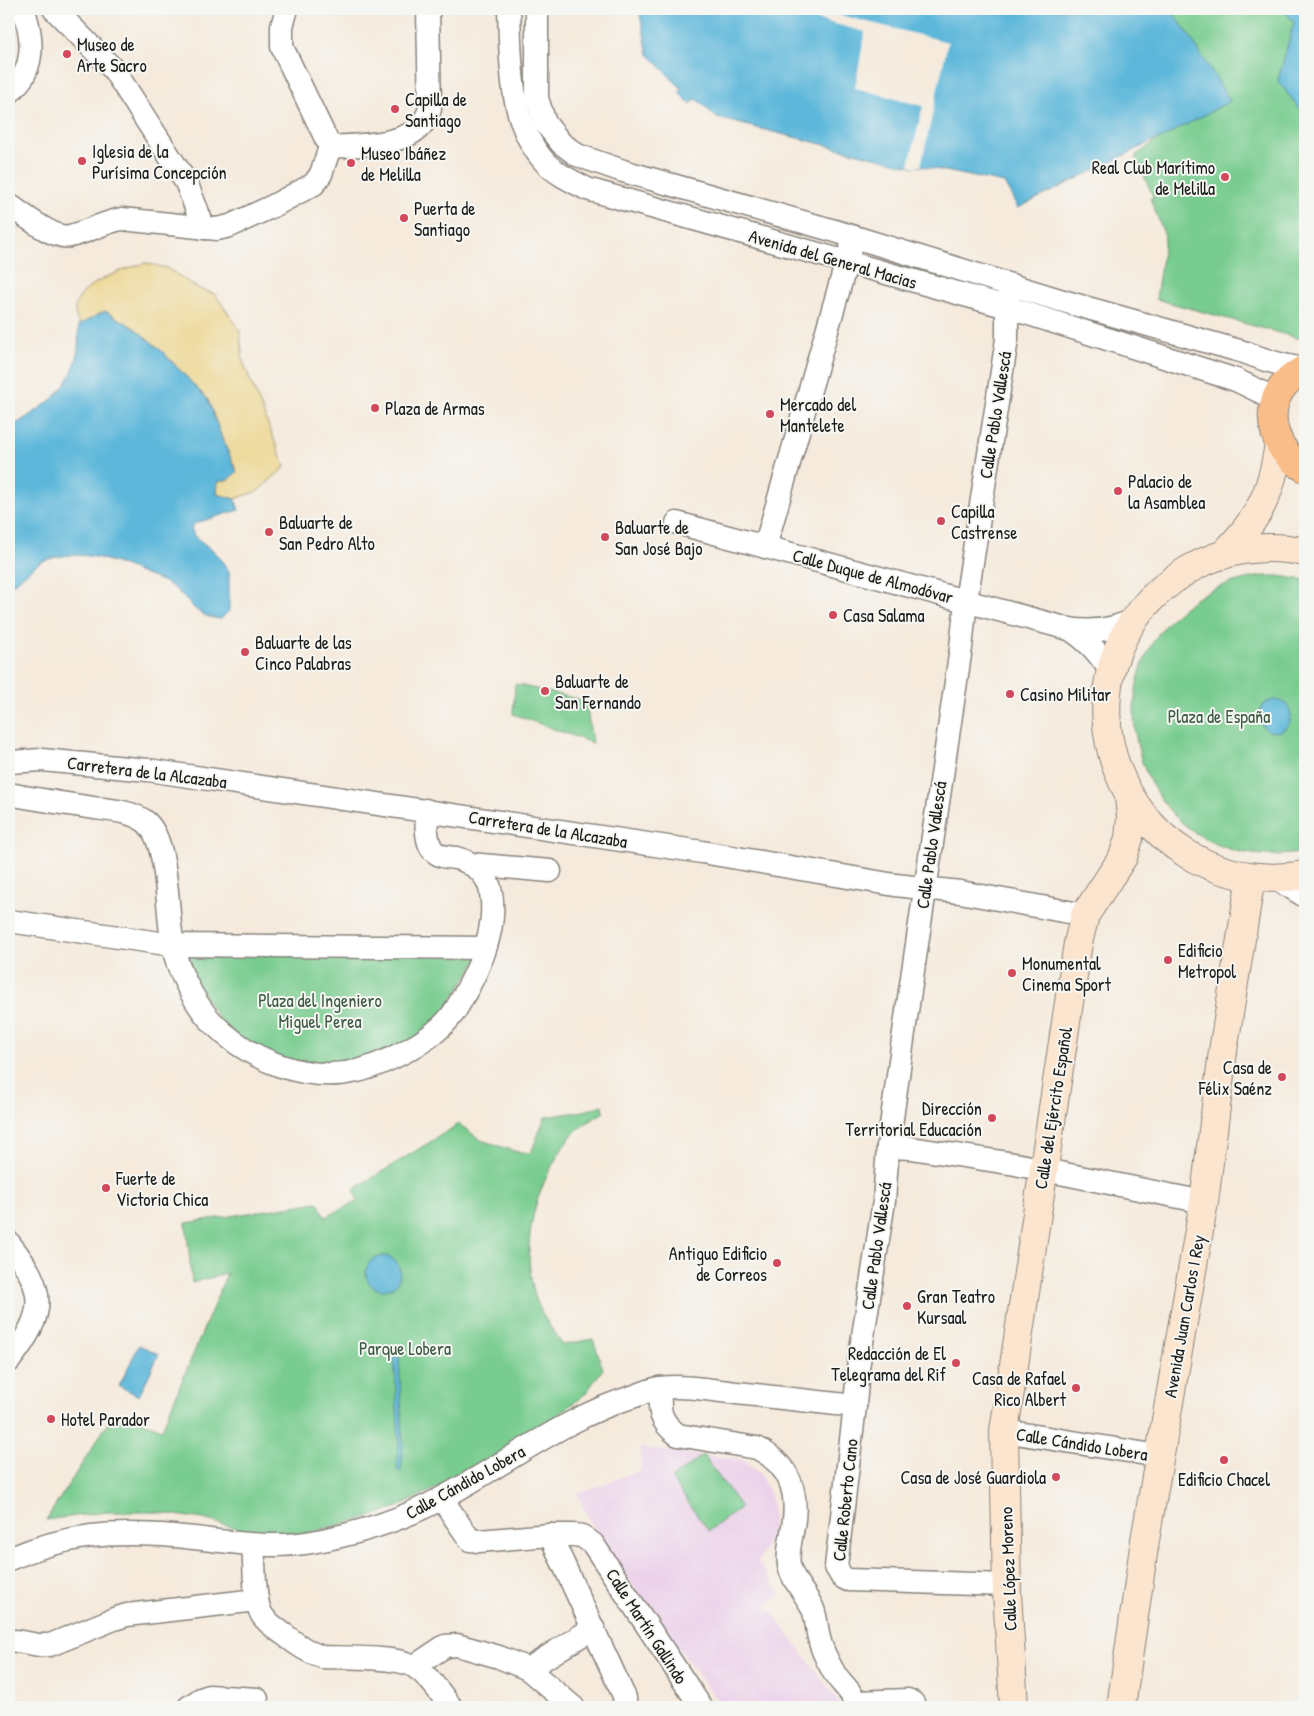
<svg xmlns="http://www.w3.org/2000/svg" width="1314" height="1716" font-family="'Patrick Hand',sans-serif">
	<style>
		.built { fill: #ecd1ea }
		.green { fill: #78cc8f; stroke: #4a7456 }
		.sand { fill: #eeda9e; stroke: #857b5d }
		.water { fill: #5db7da; stroke: #3c6a7b }
		.pier { fill: #f5eadc }
		.lines { fill: none; stroke-linecap: round; stroke-linejoin: round }
		.street-casing { stroke: #88837c; stroke-width: 25 }
		.secondary-casing { stroke: #88837c; stroke-width: 30 }
		.primary-casing { stroke: #88837c; stroke-width: 30 }
		.street { stroke: #fff; stroke-width: 22 }
		.secondary { stroke: #fce5cf; stroke-width: 28 }
		.primary { stroke: #f8bd88; stroke-width: 28 }
		.poi-dot { fill: #d1495b; stroke: #f6f6f2; stroke-width: 2 }
		.labels { text-anchor: middle; dominant-baseline: central; stroke-width: 4; stroke-linejoin: round; paint-order: stroke }
		.poi-label { font-size: 18px; fill: #1c1c1c; stroke: #f6f6f2; text-anchor: start }
		.street-label { font-size: 18px; fill: #1c1c1c; stroke: #f6f6f2 }
		.park-label { font-size: 18px; fill: #3c5a44; stroke: #f6f6f2 }
	</style>
	<rect width="100%" height="100%" fill="#f6f6f2"/>
	<filter id="ink" filterUnits="userSpaceOnUse"><feTurbulence type="fractalNoise" baseFrequency=".02" numOctaves="2"/><feDisplacementMap in="SourceGraphic" scale="10" xChannelSelector="R" yChannelSelector="G"/><feConvolveMatrix kernelMatrix="1 2 1 2 8 2 1 2 1" color-interpolation-filters="sRGB"/></filter>
	<filter id="wash" filterUnits="userSpaceOnUse"><feTurbulence type="fractalNoise" baseFrequency=".0096" numOctaves="4" result="noise"/><feDisplacementMap in="SourceGraphic" scale="20" xChannelSelector="R" yChannelSelector="G"/><feGaussianBlur stdDeviation="1.12" result="paint"/><feColorMatrix in="noise" values="0 0 0 0 0 0 0 0 0 0 0 0 0 0 0 0 0 1.4 0 .05"/><feComposite in="paint" operator="in"/></filter>
	<g filter="url(#wash)">
		<rect width="100%" height="100%" fill="#f5eadc"/>
		<path class="built" d="M 641,1448 L 743,1460 L 760,1474 L 771,1497 L 773,1524 L 771,1534 L 758,1563 L 781,1594 L 767,1605 L 841,1705 L 840,1707 L 722,1707 L 599,1539 L 577,1494 L 641,1470 Z"/>
		<g class="green">
			<path d="M 1170,9 L 1283,9 L 1294,22 L 1278,81 L 1303,113 L 1305,112 L 1305,340 L 1156,299 L 1165,236 L 1150,198 L 1154,198 L 1135,156 L 1159,139 L 1230,101 Z"/>
			<path d="M 1265,576 L 1279,576 L 1305,580 L 1305,852 C 1108,888 1064,598 1265,576 Z"/>
			<path d="M 515,684 L 586,701 L 592,743 L 513,714 Z"/>
			<path d="M 173,945 L 485,948 L 428,1037 L 317,1074 L 229,1036 Z"/>
			<path d="M 603,1105 L 604,1112 C 595,1118 583,1124 576,1131 C 566,1141 559,1154 552,1166 C 530,1207 522,1254 536,1299 C 542,1316 552,1330 563,1345 L 593,1339 L 603,1369 L 585,1394 L 538,1430 L 484,1464 L 398,1507 L 370,1517 L 308,1533 L 267,1536 L 203,1519 L 155,1512 L 107,1512 L 46,1520 L 115,1412 L 162,1429 L 227,1273 L 192,1283 L 186,1223 L 318,1202 L 325,1217 L 358,1201 L 354,1189 L 459,1124 L 481,1140 L 514,1151 L 531,1153 L 545,1117 L 584,1111 Z"/>
			<path d="M 703,1455 L 741,1507 L 709,1531 L 671,1479 Z"/>
		</g>
		<path class="sand" d="M 145,263 L 167,268 L 199,289 L 215,294 L 240,331 L 243,362 L 285,467 L 258,491 L 235,499 L 217,495 L 218,482 L 237,471 L 223,441 L 208,400 L 161,350 L 133,327 L 105,311 L 79,325 C 76,318 73,309 77,302 C 88,280 124,270 145,263 Z"/>
		<g class="water">
			<path d="M 639,9 L 1170,9 L 1187,32 L 1230,101 L 1162,138 L 1151,142 L 1018,208 L 1004,183 L 921,166 L 914,167 L 717,118 L 697,99 L 690,104 L 679,93 L 682,89 L 648,54 Z"/>
			<path d="M 1283,9 L 1305,9 L 1305,112 L 1303,113 L 1278,81 L 1294,22 Z"/>
			<path d="M 105,311 L 133,327 L 161,350 L 208,400 L 223,441 L 237,472 L 228,480 L 218,482 L 217,494 L 235,499 L 239,510 L 196,523 L 191,527 L 194,536 L 215,552 L 229,571 L 229,611 L 221,619 C 193,617 191,600 171,586 C 163,580 152,578 143,574 C 110,560 81,548 46,560 C 31,565 23,579 9,586 L 9,429 C 40,407 67,397 77,357 C 79,347 78,335 79,325 Z"/>
			<circle cx="1275" cy="716" r="16"/>
			<circle cx="383" cy="1273" r="17"/>
			<path d="M 139,1345 L 159,1354 L 139,1396 L 119,1386 Z"/>
			<path d="M 394,1354 L 399,1355 L 403,1445 L 401,1471 L 399,1472 L 397,1470 L 399,1443 Z"/>
		</g>
		<path class="pier" d="M 790,9 L 815,9 L 948,42 L 921,166 L 914,167 L 909,165 L 923,106 L 855,88 L 865,32 L 790,12 Z"/>
	</g>
	<g filter="url(#ink)">
		<g class="lines">
			<defs>
				<g id="street">
					<path d="M 54,9 L 114,70 L 186,182 L 204,228"/>
					<path d="M 287,9 L 282,26 L 282,47 L 330,147"/>
					<path d="M 509,9 C 511,59 508,119 543,160 C 554,173 572,181 587,189 L 1007,307 L 1236,380 L 1263,393 L 1275,403"/>
					<path d="M 537,9 L 537,98 L 545,123 L 561,143 L 577,155 L 623,171 L 835,231 L 1063,301 L 1247,353 C 1266,361 1285,366 1305,369"/>
					<path d="M 9,93 C 14,87 21,81 24,75 C 35,53 31,30 23,9"/>
					<path d="M 330,147 C 356,145 407,146 423,123 C 426,119 428,113 430,109 L 428,9"/>
					<path d="M 9,205 C 23,214 54,240 70,236 C 88,232 104,222 122,219 L 217,229 L 230,226 L 273,206 L 314,184 L 321,174 L 330,147"/>
					<path d="M 677,523 L 1069,629 C 1094,633 1115,630 1137,618"/>
					<path d="M 765,547 L 850,250"/>
					<path d="M 1070,629 C 1088,641 1101,654 1111,673"/>
					<path d="M 9,762 L 42,760 L 148,770 L 702,852 L 895,885 L 960,892 L 1085,915"/>
					<path d="M 9,794 C 35,799 61,803 87,807 C 106,810 131,810 146,822 C 170,843 166,915 173,945 C 175,958 180,971 186,983 C 193,997 201,1011 213,1023 C 249,1060 306,1083 357,1071 C 375,1067 391,1059 406,1051 C 425,1041 445,1027 456,1009 C 476,975 498,933 491,893 C 489,875 473,862 456,858 C 447,857 438,857 432,849 C 425,839 427,822 426,810"/>
					<path d="M 470,864 L 550,871"/>
					<path d="M 1277,879 L 1305,896"/>
					<path d="M 9,921 L 173,945 L 485,948"/>
					<path d="M 888,1147 L 911,1148 L 1015,1164 L 1204,1202"/>
					<path d="M 9,1243 C 47,1291 47,1312 9,1361"/>
					<path d="M 660,1388 C 659,1411 659,1421 678,1435 L 757,1448 C 790,1465 799,1491 793,1527 C 791,1539 787,1553 789,1565 C 792,1580 804,1592 811,1605 C 817,1615 816,1627 819,1638 C 821,1648 827,1660 832,1669 C 839,1683 854,1691 856,1707"/>
					<path d="M 1004,1431 L 1159,1456"/>
					<path d="M 442,1499 L 470,1540 L 479,1541 L 550,1535 L 573,1535 L 582,1536 L 593,1544 L 701,1707"/>
					<path d="M 550,1535 L 625,1698 L 625,1703 L 622,1707"/>
					<path d="M 253,1545 C 255,1563 253,1600 262,1615 C 267,1623 278,1630 285,1635 C 297,1645 307,1652 322,1657 C 343,1658 399,1656 415,1667 C 430,1677 440,1693 451,1707"/>
					<path d="M 9,1559 C 68,1534 111,1531 174,1536 C 221,1540 265,1550 312,1542 C 357,1534 402,1520 442,1498 C 506,1464 565,1417 635,1396 C 643,1393 652,1389 660,1388 C 685,1385 711,1390 736,1393 C 776,1397 816,1402 855,1406"/>
					<path d="M 1007,1585 L 848,1580 L 842,1577 L 836,1567 L 855,1406 L 858,1368 L 884,1201 L 888,1147 L 906,1018 L 961,648 L 966,601 L 1007,339 L 1007,307 L 1010,285"/>
					<path d="M 16,1641 L 39,1645 L 50,1645 L 114,1619 L 127,1615 L 257,1600"/>
					<path d="M 415,1666 L 445,1646 L 457,1645 L 499,1657 L 528,1669 L 573,1707"/>
					<path d="M 528,1669 L 593,1628"/>
					<path d="M 855,1702 L 908,1700 L 913,1703 L 915,1707"/>
					<path d="M 189,1707 L 201,1699 L 209,1696 L 257,1699"/>
				</g>
				<g id="secondary">
					<path d="M 1305,552 C 1266,543 1223,549 1188,570 C 1029,666 1120,905 1305,875"/>
					<path d="M 1223,555 C 1259,519 1272,493 1279,443"/>
					<path d="M 1014,1707 L 1007,1593 L 1004,1431 L 1078,943 L 1085,915 L 1123,857 L 1129,838 L 1131,818 L 1129,797"/>
					<path d="M 1121,1707 L 1145,1540 L 1204,1202 L 1223,1051 L 1251,877"/>
				</g>
				<path id="primary" d="M 1305,369 C 1296,374 1287,380 1281,389 C 1263,417 1276,453 1305,468"/>
			</defs>
			<use href="#street" class="street-casing"/>
			<use href="#secondary" class="secondary-casing"/>
			<use href="#primary" class="primary-casing"/>
			<use href="#street" class="street"/>
			<use href="#secondary" class="secondary"/>
			<use href="#primary" class="primary"/>
		</g>
	</g>
	<g class="poi-dot">
		<circle cx="67" cy="54" r="5"/>
		<circle cx="395" cy="109" r="5"/>
		<circle cx="82" cy="161" r="5"/>
		<circle cx="351" cy="163" r="5"/>
		<circle cx="1225" cy="177" r="5"/>
		<circle cx="404" cy="218" r="5"/>
		<circle cx="375" cy="408" r="5"/>
		<circle cx="770" cy="414" r="5"/>
		<circle cx="1118" cy="491" r="5"/>
		<circle cx="941" cy="521" r="5"/>
		<circle cx="269" cy="532" r="5"/>
		<circle cx="605" cy="537" r="5"/>
		<circle cx="833" cy="615" r="5"/>
		<circle cx="245" cy="652" r="5"/>
		<circle cx="545" cy="691" r="5"/>
		<circle cx="1010" cy="694" r="5"/>
		<circle cx="1168" cy="960" r="5"/>
		<circle cx="1012" cy="973" r="5"/>
		<circle cx="1282" cy="1077" r="5"/>
		<circle cx="992" cy="1118" r="5"/>
		<circle cx="106" cy="1188" r="5"/>
		<circle cx="777" cy="1263" r="5"/>
		<circle cx="907" cy="1306" r="5"/>
		<circle cx="956" cy="1363" r="5"/>
		<circle cx="1076" cy="1388" r="5"/>
		<circle cx="51" cy="1419" r="5"/>
		<circle cx="1224" cy="1460" r="5"/>
		<circle cx="1056" cy="1477" r="5"/>
	</g>
	<g class="labels">
		<g class="poi-label">
			<text x="77" y="44">Museo de<tspan x="77" dy="21">Arte Sacro</tspan></text>
			<text x="405" y="99">Capilla de<tspan x="405" dy="21">Santiago</tspan></text>
			<text x="92" y="151">Iglesia de la<tspan x="92" dy="21">Purísima Concepción</tspan></text>
			<text x="361" y="153">Museo Ibáñez<tspan x="361" dy="21">de Melilla</tspan></text>
			<text x="1215" y="167" text-anchor="end">Real Club Marítimo<tspan x="1215" dy="21">de Melilla</tspan></text>
			<text x="414" y="208">Puerta de<tspan x="414" dy="21">Santiago</tspan></text>
			<text x="780" y="404">Mercado del<tspan x="780" dy="21">Mantelete</tspan></text>
			<text x="385" y="408">Plaza de Armas</text>
			<text x="1128" y="481">Palacio de<tspan x="1128" dy="21">la Asamblea</tspan></text>
			<text x="951" y="511">Capilla<tspan x="951" dy="21">Castrense</tspan></text>
			<text x="279" y="522">Baluarte de<tspan x="279" dy="21">San Pedro Alto</tspan></text>
			<text x="615" y="527">Baluarte de<tspan x="615" dy="21">San José Bajo</tspan></text>
			<text x="843" y="615">Casa Salama</text>
			<text x="255" y="642">Baluarte de las<tspan x="255" dy="21">Cinco Palabras</tspan></text>
			<text x="555" y="681">Baluarte de<tspan x="555" dy="21">San Fernando</tspan></text>
			<text x="1020" y="694">Casino Militar</text>
			<text x="1178" y="950">Edificio<tspan x="1178" dy="21">Metropol</tspan></text>
			<text x="1022" y="963">Monumental<tspan x="1022" dy="21">Cinema Sport</tspan></text>
			<text x="1272" y="1067" text-anchor="end">Casa de<tspan x="1272" dy="21">Félix Saénz</tspan></text>
			<text x="982" y="1108" text-anchor="end">Dirección<tspan x="982" dy="21">Territorial Educación</tspan></text>
			<text x="116" y="1178">Fuerte de<tspan x="116" dy="21">Victoria Chica</tspan></text>
			<text x="767" y="1253" text-anchor="end">Antiguo Edificio<tspan x="767" dy="21">de Correos</tspan></text>
			<text x="917" y="1296">Gran Teatro<tspan x="917" dy="21">Kursaal</tspan></text>
			<text x="946" y="1353" text-anchor="end">Redacción de El<tspan x="946" dy="21">Telegrama del Rif</tspan></text>
			<text x="1066" y="1378" text-anchor="end">Casa de Rafael<tspan x="1066" dy="21">Rico Albert</tspan></text>
			<text x="61" y="1419">Hotel Parador</text>
			<text x="1046" y="1477" text-anchor="end">Casa de José Guardiola</text>
			<text x="1224" y="1479" text-anchor="middle">Edificio Chacel</text>
		</g>
		<g class="street-label">
			<text transform="translate(833 259) rotate(16)">Avenida del General Macias</text>
			<text transform="translate(995 415) rotate(-81)">Calle Pablo Vallescá</text>
			<text transform="translate(873 576) rotate(15)">Calle Duque de Almodóvar</text>
			<text transform="translate(147 772) rotate(7)">Carretera de la Alcazaba</text>
			<text transform="translate(548 829) rotate(9)">Carretera de la Alcazaba</text>
			<text transform="translate(931 845) rotate(-82)">Calle Pablo Vallescá</text>
			<text transform="translate(1053 1108) rotate(-81)">Calle del Ejército Español</text>
			<text transform="translate(876 1246) rotate(-82)">Calle Pablo Vallescá</text>
			<text transform="translate(1184 1316) rotate(-80)">Avenida Juan Carlos I Rey</text>
			<text transform="translate(1082 1444) rotate(9)">Calle Cándido Lobera</text>
			<text transform="translate(465 1482) rotate(-29)">Calle Cándido Lobera</text>
			<text transform="translate(845 1500) rotate(-84)">Calle Roberto Cano</text>
			<text transform="translate(1008 1569) rotate(-92)">Calle López Moreno</text>
			<text transform="translate(647 1626) rotate(57)">Calle Martín Gallindo</text>
		</g>
		<g class="park-label">
			<text x="1219" y="716">Plaza de España</text>
			<text x="320" y="1000">Plaza del Ingeniero<tspan x="320" dy="21">Miguel Perea</tspan></text>
			<text x="405" y="1348">Parque Lobera</text>
		</g>
	</g>
	<rect width="1314" height="1716" fill="none" stroke="#f6f6f2" stroke-width="30"/>
</svg>
